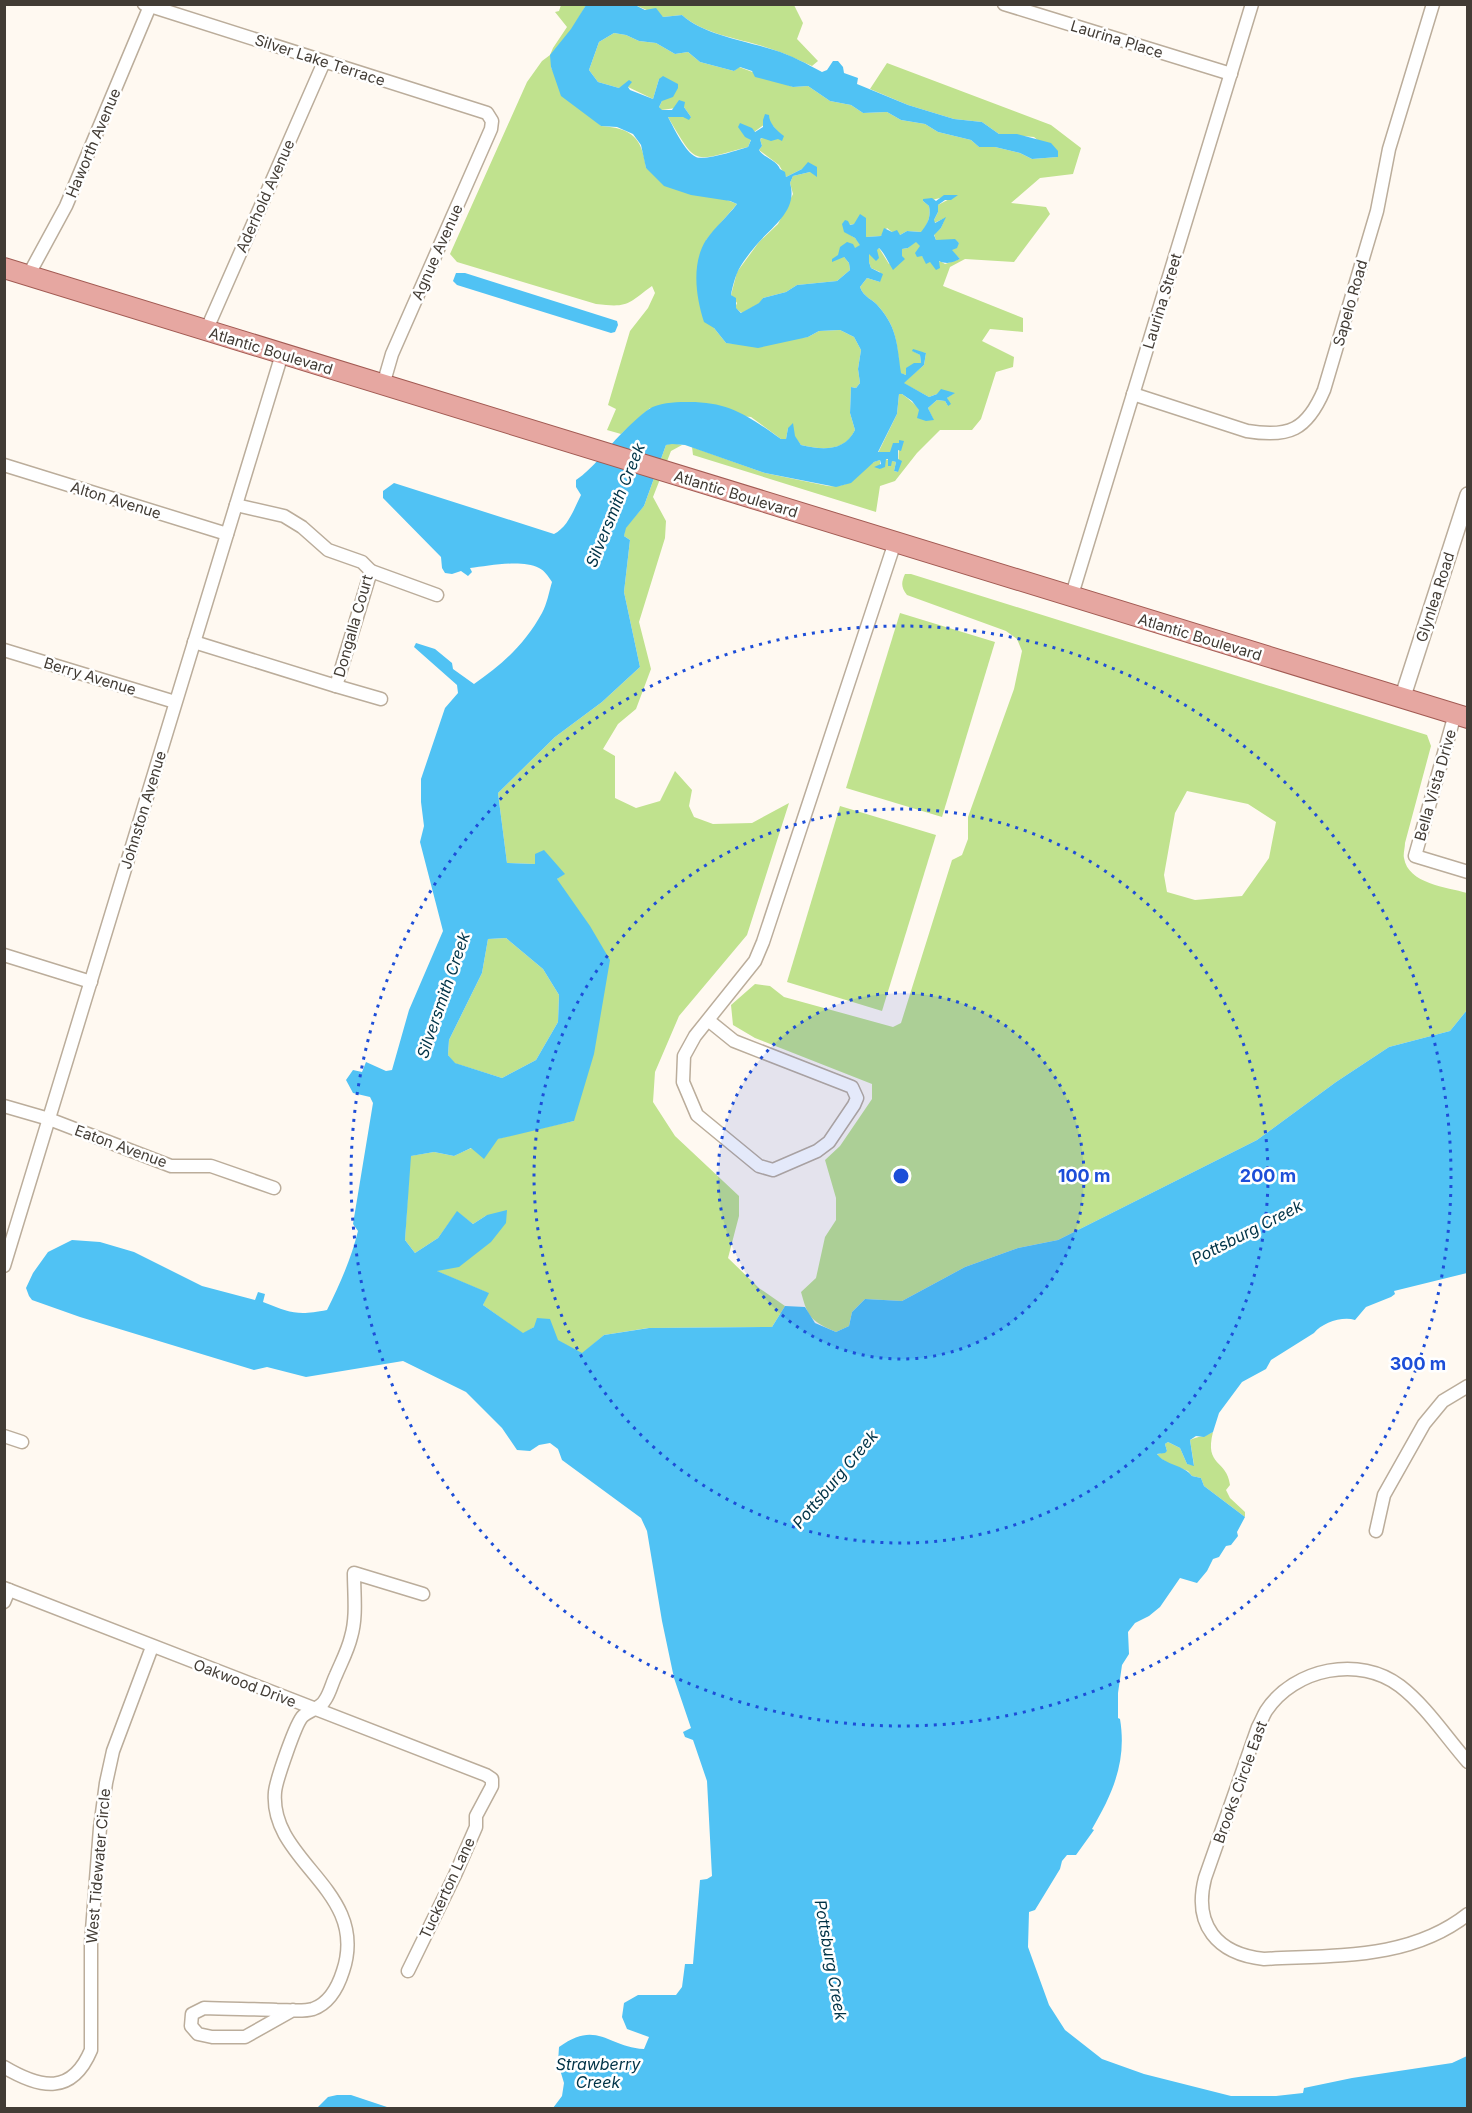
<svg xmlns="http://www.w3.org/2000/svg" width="1472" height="2113" font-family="Inter,sans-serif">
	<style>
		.green { fill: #c0e28e; fill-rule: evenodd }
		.water { fill: #50c2f4; fill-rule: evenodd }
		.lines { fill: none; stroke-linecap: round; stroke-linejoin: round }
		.minor-casing { stroke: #bbad9b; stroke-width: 15 }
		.tertiary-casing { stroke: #bbad9b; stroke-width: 18 }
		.primary-casing { stroke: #a25b53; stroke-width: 22 }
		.minor { stroke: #fff; stroke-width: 12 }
		.tertiary { stroke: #fff; stroke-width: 15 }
		.primary { stroke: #e6a7a1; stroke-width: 20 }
		.ring { fill: none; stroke: #1d4ed8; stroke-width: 3; stroke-dasharray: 3 6 }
		.labels { text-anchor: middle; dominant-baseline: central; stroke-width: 5; stroke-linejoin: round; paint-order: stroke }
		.street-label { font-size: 15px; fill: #423c35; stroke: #fff }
		.water-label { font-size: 16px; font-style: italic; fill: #003347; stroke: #fff }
		.centre { fill: #1d4ed8; stroke: #fff; stroke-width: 3 }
		.ring-label { font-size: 18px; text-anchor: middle; font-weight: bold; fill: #1d4ed8; stroke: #fff; stroke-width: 5; stroke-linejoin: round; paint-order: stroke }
	</style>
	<rect width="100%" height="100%" fill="#fff9f1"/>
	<g class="green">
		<path d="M 561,5 L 586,5 L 551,67 L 556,78 L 601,126 C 632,128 642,138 646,168 L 737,204 L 706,240 L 714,328 L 726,343 L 740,344 L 808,337 L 819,331 L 840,330 L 854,337 L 861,350 L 858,369 L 860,383 L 856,388 L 851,387 L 850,413 L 855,430 C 845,452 822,450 801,445 L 788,428 L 786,439 L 781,439 L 751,417 L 650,408 L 621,434 L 607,430 L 616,409 L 608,405 L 630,331 L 648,308 L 655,293 L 652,286 C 627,304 629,308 596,304 L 457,262 L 450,254 L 527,82 L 542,61 L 550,55 L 553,48 L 567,27 L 555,12 L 559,11 Z"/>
		<path d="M 635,5 L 794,5 L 803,23 L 797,39 L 818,61 L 812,66 C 800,61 789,55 777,51 C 747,39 707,37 682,15 L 663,17 Z"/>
		<path d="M 614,33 L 626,35 L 639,41 L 656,43 L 675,54 L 688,52 L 700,62 L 734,71 L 739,67 L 793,87 L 808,86 L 830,101 L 851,105 L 863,113 L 887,112 L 901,120 L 925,124 L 938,132 L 971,140 L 979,147 L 995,147 L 1020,153 L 1032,159 L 1058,157 L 1034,137 L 999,134 L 982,122 L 954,119 L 908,105 L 870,89 L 887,63 L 1051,125 L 1081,148 L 1073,174 L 1040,178 L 1011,203 L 1046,207 L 1050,214 L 1014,262 L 965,259 L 950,267 L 943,286 L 1023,318 L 1023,332 L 990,329 L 982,341 L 1014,357 L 1013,367 L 996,372 L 981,419 L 972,430 L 940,430 L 917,453 L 895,481 L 880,486 L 876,512 L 693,455 L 692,447 L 765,473 L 828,486 C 859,489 858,465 880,460 L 880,469 L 885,459 L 896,462 L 894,471 L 898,472 L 899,443 L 891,452 L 878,453 L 897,414 L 899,394 L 902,394 C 913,402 922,412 933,419 L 928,408 L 937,400 L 945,401 L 948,406 L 947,398 L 954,393 L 937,394 L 929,397 L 903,383 L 924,365 L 926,353 L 913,351 L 920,355 L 921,363 L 907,369 L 906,375 L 900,373 C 897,346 898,329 879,307 C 873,299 864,298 860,287 L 867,278 L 880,282 L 880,272 L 871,268 L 869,262 L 869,253 L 879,248 L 889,264 L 902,256 L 902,249 L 908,248 L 916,241 L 921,246 L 922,256 L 930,262 L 938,263 L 940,261 L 945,264 L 960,259 L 951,250 L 959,243 L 955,240 L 936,240 L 934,234 L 941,228 L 945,218 L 934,223 L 934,220 L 938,212 L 938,205 L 957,195 C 944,195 936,201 923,201 L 929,206 C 931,217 928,223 922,232 L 907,231 L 900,235 L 892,232 L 887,228 L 881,236 L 866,237 L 854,224 L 849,225 L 844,231 L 855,238 L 861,245 L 844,257 L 849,263 L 850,270 L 837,281 L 797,285 L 786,292 L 763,298 L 760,303 L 742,313 L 735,308 L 737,303 L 731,295 L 737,272 L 759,242 L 778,224 L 793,194 L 790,183 L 793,176 L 810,172 L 817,167 L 802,169 L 786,177 L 779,165 L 759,150 L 762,146 L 760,139 L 778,132 L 769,121 L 754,132 L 748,147 C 692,161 698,168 668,117 L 691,117 L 684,107 L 661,110 L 659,107 L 662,101 L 659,79 L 653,99 L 628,87 L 619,88 L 598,82 L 589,70 L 599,42 Z"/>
		<path d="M 672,443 L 682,445 L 671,451 L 653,497 L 666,521 L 665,538 L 639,622 L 651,669 L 636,709 L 618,724 L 603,749 L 615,756 L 615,798 L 636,808 L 660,801 L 675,771 L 692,790 L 689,806 L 694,817 L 713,824 L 752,823 L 789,803 L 747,935 L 679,1016 L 655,1072 L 653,1102 L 675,1136 L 739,1196 L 739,1216 L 728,1258 L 759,1288 L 785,1306 L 772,1327 L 648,1328 L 604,1335 L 582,1354 L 534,1327 L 523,1334 L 483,1305 L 488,1293 L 436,1271 L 487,1215 L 473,1224 L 457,1212 L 438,1238 L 415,1253 L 405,1240 L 410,1156 L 434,1152 L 454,1156 C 491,1137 534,1130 574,1121 L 557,879 L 564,874 L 535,864 L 507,863 L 498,793 L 555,737 L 602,702 L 640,667 L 624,592 L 630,540 L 624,536 L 625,528 L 644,506 L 666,445 Z"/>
		<path d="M 905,574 L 911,574 L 1427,735 L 1431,746 L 1405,843 C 1405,848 1403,854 1404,858 C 1408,884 1447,887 1467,893 L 1467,1010 L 1450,1031 L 1389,1047 L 1336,1082 L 1257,1140 L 1058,1240 L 1018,1248 L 965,1267 L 902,1301 L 865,1299 L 852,1312 L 849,1326 L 836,1332 C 811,1321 808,1318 801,1292 L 816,1278 L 825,1237 L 836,1220 L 836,1198 L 825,1160 L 840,1146 L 872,1099 L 872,1084 L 755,1038 L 733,1025 L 731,1005 L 755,984 L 770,986 L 784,997 L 893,1027 L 901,1023 L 952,860 L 962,855 L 968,839 L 968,817 L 1014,689 L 1022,651 L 1017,639 L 1006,631 L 907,595 C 901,587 901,583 905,574 ZM 1187,791 L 1248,804 L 1276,822 L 1269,858 L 1242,896 L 1195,900 L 1167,892 L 1164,875 L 1175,813 Z"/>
		<path d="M 900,613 L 995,642 L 942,817 L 846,788 Z"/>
		<path d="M 840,806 L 936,835 L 882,1011 L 787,982 Z"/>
		<path d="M 506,938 L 543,969 L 559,995 L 558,1022 L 536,1060 L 502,1078 L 454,1063 L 448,1055 L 449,1040 L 482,973 L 488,939 Z"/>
		<path d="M 1213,1432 C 1204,1467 1227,1459 1230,1485 L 1226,1490 L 1230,1498 L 1245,1512 L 1245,1517 L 1204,1486 L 1201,1478 L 1192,1476 L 1188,1471 L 1169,1464 L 1156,1455 L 1167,1451 L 1165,1444 L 1168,1442 L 1180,1448 L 1187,1464 L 1194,1465 L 1190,1440 C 1198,1436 1205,1437 1213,1432 Z"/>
	</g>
	<g class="water">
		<path d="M 586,5 L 635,5 L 645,10 L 656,8 L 663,17 L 682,15 C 704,35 746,41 774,50 C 791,55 807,64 822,72 L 827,70 L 833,61 L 838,61 L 843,67 L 844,73 L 858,78 L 857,84 L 908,105 L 954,119 L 982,122 L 999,134 L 1017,134 L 1051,143 L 1058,151 L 1058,157 L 1032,159 L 1020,153 L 995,147 L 979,147 L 971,140 L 938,132 L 925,124 L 901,120 L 887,112 L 863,113 L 851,105 L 830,101 L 808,86 L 793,87 L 755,77 L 752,71 L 740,67 L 734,71 L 700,62 L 688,52 L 675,54 L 656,43 L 639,41 L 626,35 L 614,33 L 599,42 L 589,70 L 598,82 L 619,88 L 629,80 L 632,82 L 628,87 L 630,90 L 653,99 L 659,79 L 663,76 L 678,84 L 678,88 L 673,97 L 662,101 L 659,107 L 662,110 L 672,110 L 679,100 L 685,102 L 684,107 L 691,117 L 689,120 L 683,117 L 668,117 C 674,128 685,152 696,157 C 706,161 737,150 748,147 L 751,140 L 745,137 L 738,127 L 740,123 L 752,128 L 755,132 L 763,127 L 763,120 L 765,114 L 769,115 C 769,123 777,131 784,136 L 782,141 L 778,139 L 771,141 L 762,138 L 760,139 L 762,146 L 759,150 C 764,158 777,160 780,169 L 785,172 L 786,177 L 802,169 L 808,162 L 817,167 L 817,177 L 810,172 L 793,176 L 790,183 C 798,209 774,225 759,242 C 752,250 744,260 739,269 C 736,274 732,288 731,295 L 736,298 L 736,308 L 741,313 L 759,303 L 763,298 L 786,292 L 797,285 L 837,281 L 850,270 L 849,263 L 844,257 L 832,262 L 832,259 L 838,255 L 840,247 L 847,242 L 853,244 L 855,248 L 860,245 L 855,238 L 844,232 L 842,224 L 845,220 L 848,221 L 850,225 L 854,224 L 860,214 L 866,218 L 866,237 L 881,236 L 884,228 L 892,232 L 897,230 L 900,235 L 907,231 L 921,232 C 928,223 931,217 929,206 L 923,201 L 923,199 L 932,198 L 936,201 L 944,195 L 958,195 L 951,200 L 945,200 L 938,205 L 938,212 L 934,220 L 935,223 L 946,217 L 941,228 L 934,235 L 936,240 L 955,239 L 959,243 L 957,248 L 952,250 L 960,259 C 953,262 948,265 939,261 L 940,268 L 936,270 L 930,262 L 926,264 L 922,256 L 917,257 L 915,253 L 920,246 L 916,242 L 908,248 L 902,249 L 902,256 L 905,259 L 893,270 C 888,262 885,254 879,248 L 877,250 L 879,258 L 876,261 L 869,254 L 869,262 L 871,268 L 883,274 L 880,282 L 867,278 L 860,287 C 864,298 873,299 879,307 C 898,329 897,346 901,373 L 906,375 L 906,368 L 914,363 L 921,363 L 920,355 L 912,351 L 913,349 L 926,353 L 924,365 L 904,383 L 929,397 L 937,394 L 941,389 L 955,393 L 947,398 L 951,404 L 948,406 L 945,401 L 937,400 L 928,408 L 934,420 L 926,421 L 917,418 L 919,410 L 912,401 L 902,394 L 899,394 L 897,414 L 878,452 L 890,452 L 893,443 L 899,443 L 899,440 L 904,441 L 901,451 L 898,450 L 898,459 L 902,461 L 898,472 L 894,471 L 896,462 L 892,461 L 891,466 L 888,466 L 888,459 L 886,459 L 885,467 L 880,469 L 874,467 L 881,464 L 880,460 L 874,462 L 851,483 L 836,487 L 765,473 L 685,445 L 672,444 L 666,445 L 644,506 L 626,528 L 624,536 L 630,540 L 624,592 L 640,667 L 602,702 L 555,737 L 498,793 L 507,863 L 535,864 L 535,854 L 544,850 L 565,874 L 557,879 L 590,926 L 610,960 L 594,1054 L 574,1121 L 498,1139 L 484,1159 L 471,1148 L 454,1156 L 434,1152 L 411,1156 L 405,1240 L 415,1253 L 438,1238 L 457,1211 L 473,1224 L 487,1215 L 507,1210 L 506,1223 L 491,1242 L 459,1267 L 437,1271 L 489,1293 L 483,1305 L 523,1333 L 534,1327 L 537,1318 L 550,1319 L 558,1340 L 582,1353 L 604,1335 L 649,1328 L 772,1327 L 785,1306 L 805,1307 L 815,1323 L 836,1332 L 849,1326 L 852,1312 L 865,1299 L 902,1301 L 965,1267 L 1018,1248 L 1058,1240 L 1257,1140 L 1336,1082 L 1389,1047 L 1450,1031 L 1467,1010 L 1467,1273 L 1394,1291 L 1395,1294 L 1391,1297 L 1366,1307 L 1355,1320 C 1342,1316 1322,1323 1314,1333 L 1271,1360 L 1266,1369 L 1242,1382 L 1219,1413 L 1213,1432 L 1204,1437 L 1196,1436 L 1190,1440 L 1194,1466 L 1187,1464 L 1180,1448 L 1168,1442 L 1165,1444 L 1167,1451 L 1165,1453 L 1157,1454 C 1165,1465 1184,1465 1192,1476 L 1201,1478 L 1204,1486 L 1245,1517 L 1237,1532 L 1238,1536 L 1231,1545 L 1226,1546 L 1219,1557 L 1213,1559 L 1207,1571 L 1197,1583 L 1180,1578 L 1160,1607 L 1149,1616 L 1135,1623 L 1128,1632 L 1129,1654 L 1122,1665 L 1118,1693 L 1118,1718 L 1120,1719 C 1127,1761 1113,1793 1092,1829 L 1094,1830 L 1076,1855 L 1067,1855 L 1062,1861 L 1060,1869 L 1035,1910 L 1029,1912 L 1028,1947 L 1049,2005 L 1065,2030 L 1102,2059 L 1144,2074 L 1231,2096 L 1276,2096 L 1303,2093 L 1304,2088 L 1352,2078 L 1452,2063 L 1467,2056 L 1467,2108 L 553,2108 L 562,2096 L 564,2083 L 558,2063 L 559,2047 C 597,2019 608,2047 644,2049 L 649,2037 L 627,2029 L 622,2017 L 624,2003 L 638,1995 L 676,1995 L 682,1987 L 685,1964 L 693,1964 L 700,1880 L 707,1879 L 712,1876 L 707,1781 L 693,1740 L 685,1737 L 683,1732 L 691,1728 L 674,1678 L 662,1621 L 647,1531 L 641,1518 L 562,1460 L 558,1449 L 550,1443 L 539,1445 L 530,1451 L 517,1450 L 502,1428 L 466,1392 L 403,1361 L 306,1377 L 267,1367 L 254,1370 L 80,1317 L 32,1300 L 29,1296 L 26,1288 L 33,1273 L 48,1252 L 72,1240 L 100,1242 L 134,1252 L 202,1286 L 255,1300 L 258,1292 L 265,1294 L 263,1302 C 291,1313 297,1316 327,1310 C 340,1284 351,1259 358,1231 L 353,1224 L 373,1103 L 370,1097 L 353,1093 L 346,1080 L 353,1070 L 362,1072 L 366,1062 L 386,1071 L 392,1070 L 409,1010 L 443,931 L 420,842 L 424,826 L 421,802 L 421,779 L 445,708 L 458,693 L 457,685 L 414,647 L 416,643 L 435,649 L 452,663 L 453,669 L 474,684 C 502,665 525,644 542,613 C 547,604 549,592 552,582 C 548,576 545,571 539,568 C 521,559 489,566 470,568 L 472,572 L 468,576 L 461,571 L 452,574 L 445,573 L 442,568 L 441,557 L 383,498 L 383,491 L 394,483 L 554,534 C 568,527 574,509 581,495 L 576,487 L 576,480 C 594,468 606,449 621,434 C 629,426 639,416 649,409 C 658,403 674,402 685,402 C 728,401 747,415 781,439 L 786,439 L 788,428 L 793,423 L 795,436 L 801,445 C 822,450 844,452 855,430 L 850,413 L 851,387 L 856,388 L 860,383 L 858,369 L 861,350 L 854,337 L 840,330 L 819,331 L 808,337 L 758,348 L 726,343 L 714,328 L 704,322 C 696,297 691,264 706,240 C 715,227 728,216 737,204 L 730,201 L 691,195 L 664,186 L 646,168 L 641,145 L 633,134 L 617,127 L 601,126 L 561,96 L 551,67 L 550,55 L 571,29 ZM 506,938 L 543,969 L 559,995 L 558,1022 L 536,1060 L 502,1078 L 455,1063 L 448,1055 L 449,1040 L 482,973 L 488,939 Z"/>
		<path d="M 456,273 L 465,273 L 617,321 L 618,325 L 615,332 L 611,333 L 457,285 L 453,281 Z"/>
		<path d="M 337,2095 L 351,2095 L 390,2108 L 317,2108 L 328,2097 Z"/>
	</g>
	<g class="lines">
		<defs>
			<g id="minor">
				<path d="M 144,4 L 487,113 L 492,121 L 491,129 L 392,354 L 383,385"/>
				<path d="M 1004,4 L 1231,74"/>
				<path d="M 28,276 L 66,206 L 150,6"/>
				<path d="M 206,331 L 324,62"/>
				<path d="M 1133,394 L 1247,431 C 1289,438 1307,430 1324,390 L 1377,211 L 1389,149 L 1433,4"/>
				<path d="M 4,465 L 227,534"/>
				<path d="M 371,571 L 437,595"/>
				<path d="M 1071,598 L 1252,4"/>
				<path d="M 194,642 L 336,686 L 371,571 L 362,562 L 328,550 L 302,527 L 284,516 L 236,505"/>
				<path d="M 4,650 L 175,702"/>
				<path d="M 336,686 L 381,699"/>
				<path d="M 1455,714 L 1415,856 L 1468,872"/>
				<path d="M 4,955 L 91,982"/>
				<path d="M 708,1020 L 734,1041 L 852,1087 L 857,1098 L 854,1105 L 829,1142 L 817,1151 L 773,1170 L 759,1166 L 697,1115 L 683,1082 L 684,1056 L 695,1036 L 755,961 L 763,942 L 895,542"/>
				<path d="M 4,1106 L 49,1119 L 171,1166 L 211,1166 L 274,1188"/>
				<path d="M 4,1266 L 282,354"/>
				<path d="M 4,1436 L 22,1442"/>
				<path d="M 1376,1531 L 1384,1495 L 1424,1424 L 1443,1401 L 1468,1386"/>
				<path d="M 4,1588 L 486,1775 L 492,1779 L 492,1786 L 476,1816 L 476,1827 L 455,1875 L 408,1971"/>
				<path d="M 4,1602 L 9,1590"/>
				<path d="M 1468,1762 C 1446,1737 1426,1706 1400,1686 C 1360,1655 1294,1668 1266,1711 C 1263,1716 1261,1722 1258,1727 L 1205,1878 C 1193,1925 1217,1954 1264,1959 C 1335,1955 1410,1960 1468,1914"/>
				<path d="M 293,2010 L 245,2037 L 212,2037 L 198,2034 L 191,2026 L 192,2014 L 204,2008 C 228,2009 252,2009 277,2010 C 288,2010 303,2012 313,2009 C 330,2003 338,1987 343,1971 C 370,1890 269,1862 275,1792 C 276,1781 296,1722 303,1716 C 310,1710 321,1708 325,1700 C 330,1693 332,1683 336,1675 C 341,1663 348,1650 351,1637 C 357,1617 354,1594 354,1573 L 423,1594"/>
				<path d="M 4,2067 C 41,2089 72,2095 91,2050 L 91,1943 L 100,1828 L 106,1783 L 113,1751 L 152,1647"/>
			</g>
			<path id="tertiary" d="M 1402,699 L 1468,495"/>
			<path id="primary" d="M 4,268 L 1468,718"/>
		</defs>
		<use href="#minor" class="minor-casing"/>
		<use href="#tertiary" class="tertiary-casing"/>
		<use href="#primary" class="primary-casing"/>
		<use href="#minor" class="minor"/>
		<use href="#tertiary" class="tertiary"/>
		<use href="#primary" class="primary"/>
	</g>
	<circle cx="901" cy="1176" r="183" fill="#1d4ed8" fill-opacity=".12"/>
	<g class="ring">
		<circle cx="901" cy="1176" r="183"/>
		<circle cx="901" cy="1176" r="367"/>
		<circle cx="901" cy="1176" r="550"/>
	</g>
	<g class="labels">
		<g class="street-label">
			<text transform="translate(1117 39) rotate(17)">Laurina Place</text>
			<text transform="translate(320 60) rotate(18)">Silver Lake Terrace</text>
			<text transform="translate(93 143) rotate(-67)">Haworth Avenue</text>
			<text transform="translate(265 196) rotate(-66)">Aderhold Avenue</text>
			<text transform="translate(437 252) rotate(-66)">Agnue Avenue</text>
			<text transform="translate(1162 301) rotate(-73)">Laurina Street</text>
			<text transform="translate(1350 303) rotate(-74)">Sapelo Road</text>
			<text transform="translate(271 351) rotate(17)">Atlantic Boulevard</text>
			<text transform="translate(736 494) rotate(17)">Atlantic Boulevard</text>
			<text transform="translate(116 500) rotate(17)">Alton Avenue</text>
			<text transform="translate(1435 597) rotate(-72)">Glynlea Road</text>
			<text transform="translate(353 626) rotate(-74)">Dongalla Court</text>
			<text transform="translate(1200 637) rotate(17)">Atlantic Boulevard</text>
			<text transform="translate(90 676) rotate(17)">Berry Avenue</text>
			<text transform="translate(1435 785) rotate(-74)">Bella Vista Drive</text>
			<text transform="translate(143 810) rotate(-73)">Johnston Avenue</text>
			<text transform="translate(121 1146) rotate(20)">Eaton Avenue</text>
			<text transform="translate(245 1683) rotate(21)">Oakwood Drive</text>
			<text transform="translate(1240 1782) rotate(-70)">Brooks Circle East</text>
			<text transform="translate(98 1866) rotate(-85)">West Tidewater Circle</text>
			<text transform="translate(447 1888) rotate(-65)">Tuckerton Lane</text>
		</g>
		<g class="water-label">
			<text transform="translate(615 505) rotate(-68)">Silversmith Creek</text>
			<text transform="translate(443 995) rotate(-71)">Silversmith Creek</text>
			<text transform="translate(1247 1232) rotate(-27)">Pottsburg Creek</text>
			<text transform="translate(835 1479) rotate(-50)">Pottsburg Creek</text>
			<text transform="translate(831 1960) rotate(80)">Pottsburg Creek</text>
			<text x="598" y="2064">Strawberry<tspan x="598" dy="18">Creek</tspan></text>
		</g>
	</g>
	<circle cx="901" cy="1176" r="9" class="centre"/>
	<g class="ring-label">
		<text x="1084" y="1182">100 m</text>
		<text x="1268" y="1182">200 m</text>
		<text x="1418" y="1370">300 m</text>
	</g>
	<rect width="1472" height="2113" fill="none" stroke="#423c35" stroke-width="12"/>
</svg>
